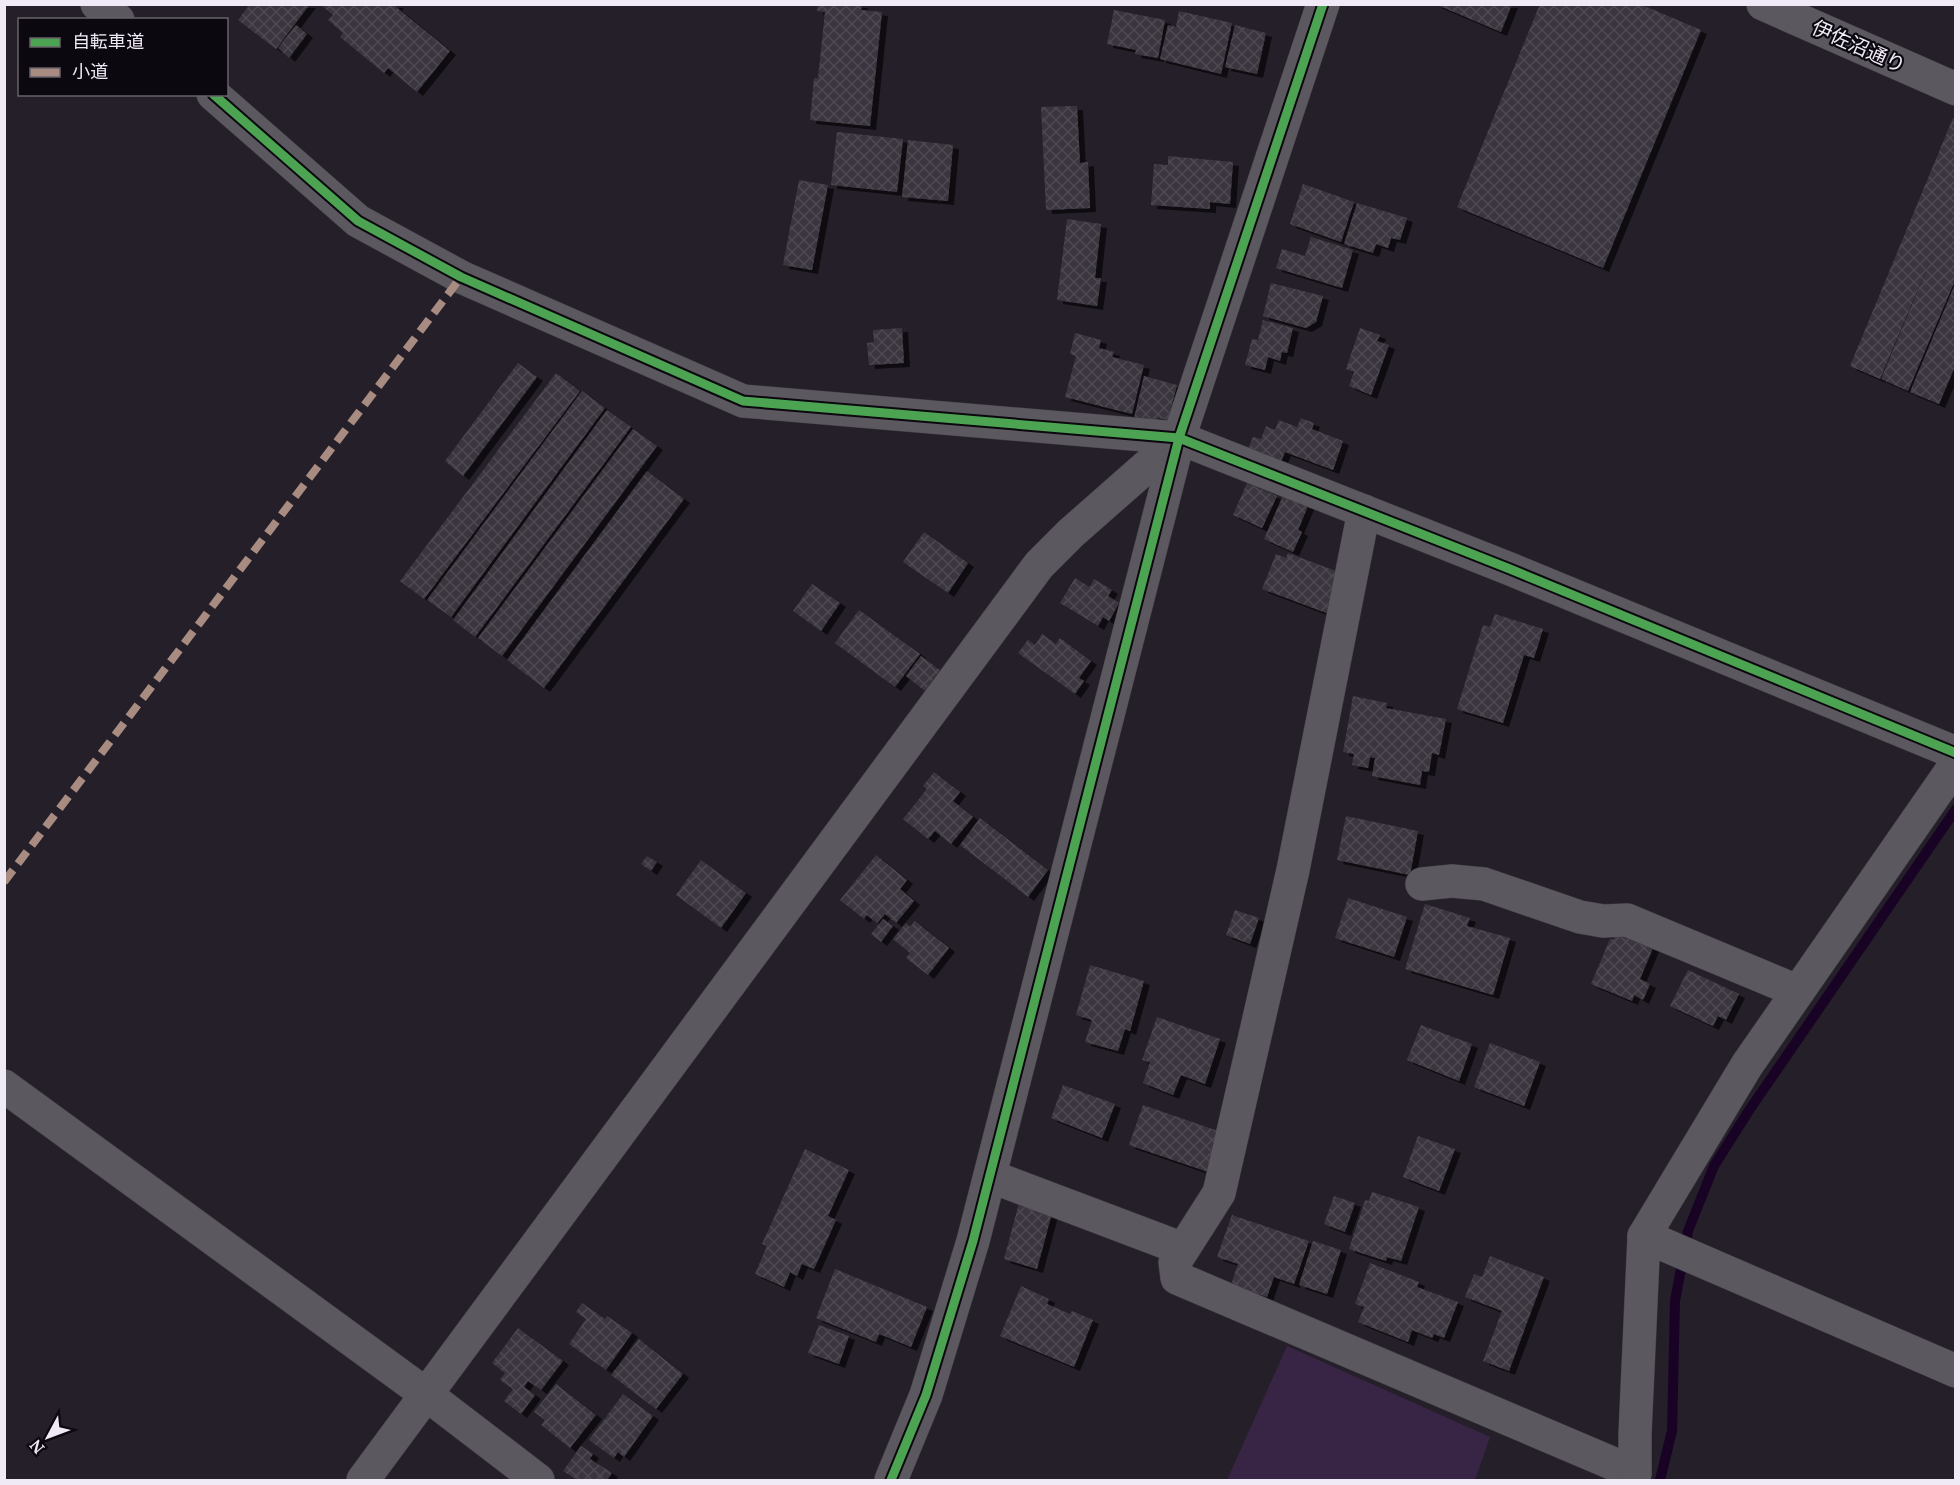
<svg xmlns="http://www.w3.org/2000/svg" width="1960" height="1485" font-family="'PT Serif','Noto Sans JP',serif">
	<style>
		.park { fill: #382545 }
		.lines { fill: none; stroke-linecap: round; stroke-linejoin: round }
		.stream { stroke: #180325; stroke-width: 10 }
		.building { fill: url(#building-cross-hatch); filter: url(#shadow) }
		.minor-casing { stroke: #3e3a42; stroke-width: 34 }
		.minor { stroke: #5c585f; stroke-width: 33 }
		.quiet { stroke: #a88b81; stroke-width: 8; stroke-dasharray: 15 8; stroke-linecap: butt }
		.cycleway-casing { stroke: #0c080f; stroke-width: 13 }
		.cycleway { stroke: #4ca352; stroke-width: 9 }
		.labels { text-anchor: middle; dominant-baseline: central; stroke-width: 4.5; stroke-linejoin: round; paint-order: stroke }
		.street-label { font-size: 20px; fill: #f0eaf6; stroke: #0c080f }
	</style>
	<defs>
		<pattern id="building-cross-hatch" width="8" height="8" patternUnits="userSpaceOnUse" patternTransform="scale(1.5)"><rect width="8" height="8" fill="#3b363f"/><path d="M0 0l8 8M0 8l8-8" fill="none" stroke="#4e4a52"/></pattern>
		<filter id="shadow"><feDropShadow dx="6" dy="4" stdDeviation="0" flood-color="#0009"/></filter>
	</defs>
	<rect width="100%" height="100%" fill="#241f28"/>
	<path class="park" d="M 1287,1346 L 1490,1437 L 1475,1480 L 1227,1480 Z"/>
	<g class="lines">
		<path class="stream" d="M 1660,1480 L 1672,1431 L 1675,1301 L 1688,1231 L 1714,1166 L 1748,1112 L 1956,809"/>
	</g>
	<g class="building">
		<path d="M 250,4 L 310,4 L 276,49 L 238,20 Z"/>
		<path d="M 320,4 L 398,4 L 396,7 L 450,51 L 417,92 L 388,68 L 384,73 L 340,37 L 343,33 L 328,20 L 333,15 Z"/>
		<path d="M 818,4 L 862,4 L 861,10 L 882,12 L 870,126 L 810,120 L 814,78 L 818,78 L 825,12 L 817,11 Z"/>
		<path d="M 1435,4 L 1512,4 L 1501,32 Z"/>
		<path d="M 1540,4 L 1640,4 L 1701,30 L 1603,268 L 1457,207 Z"/>
		<path d="M 1114,10 L 1165,20 L 1158,58 L 1135,54 L 1136,50 L 1107,44 Z"/>
		<path d="M 1179,11 L 1232,23 L 1221,74 L 1160,59 L 1168,25 L 1176,27 Z"/>
		<path d="M 296,25 L 307,34 L 289,58 L 278,48 Z"/>
		<path d="M 1235,25 L 1266,33 L 1257,74 L 1225,67 Z"/>
		<path d="M 1077,106 L 1080,163 L 1088,162 L 1090,208 L 1046,210 L 1041,107 Z"/>
		<path d="M 1953,118 L 1956,119 L 1956,278 L 1908,391 L 1881,379 L 1943,230 L 1880,379 L 1850,366 Z"/>
		<path d="M 837,132 L 903,139 L 897,192 L 831,185 Z"/>
		<path d="M 908,140 L 953,145 L 948,201 L 902,197 Z"/>
		<path d="M 1168,156 L 1233,162 L 1230,204 L 1210,202 L 1210,209 L 1151,205 L 1154,164 L 1168,165 Z"/>
		<path d="M 799,180 L 828,185 L 812,270 L 783,265 Z"/>
		<path d="M 1303,184 L 1354,202 L 1341,242 L 1290,224 Z"/>
		<path d="M 1357,203 L 1407,218 L 1400,240 L 1391,238 L 1388,248 L 1376,244 L 1373,253 L 1344,244 Z"/>
		<path d="M 1067,219 L 1101,224 L 1095,278 L 1101,278 L 1097,306 L 1057,300 Z"/>
		<path d="M 1311,237 L 1353,250 L 1342,288 L 1276,268 L 1282,249 L 1305,256 Z"/>
		<path d="M 1956,282 L 1956,364 L 1939,404 L 1910,392 Z"/>
		<path d="M 1271,283 L 1323,296 L 1316,322 L 1306,328 L 1263,316 Z"/>
		<path d="M 1263,320 L 1293,328 L 1287,353 L 1282,352 L 1280,361 L 1268,357 L 1265,370 L 1245,365 L 1252,339 L 1258,340 Z"/>
		<path d="M 902,328 L 904,363 L 869,365 L 867,343 L 874,342 L 873,330 Z"/>
		<path d="M 1360,328 L 1380,335 L 1377,341 L 1389,345 L 1371,395 L 1349,386 L 1354,372 L 1346,369 Z"/>
		<path d="M 1075,333 L 1101,340 L 1099,348 L 1114,352 L 1112,357 L 1144,365 L 1132,414 L 1065,397 L 1076,356 L 1070,354 Z"/>
		<path d="M 518,363 L 537,377 L 463,476 L 445,461 Z"/>
		<path d="M 556,373 L 580,391 L 424,599 L 400,581 Z"/>
		<path d="M 1144,376 L 1177,385 L 1168,420 L 1158,418 L 1157,423 L 1134,418 Z"/>
		<path d="M 582,391 L 605,408 L 451,617 L 427,600 Z"/>
		<path d="M 607,410 L 631,427 L 475,637 L 453,620 Z"/>
		<path d="M 1301,418 L 1314,423 L 1312,429 L 1343,441 L 1333,470 L 1285,452 L 1280,464 L 1247,452 L 1253,437 L 1261,439 L 1266,426 L 1275,430 L 1279,420 L 1297,427 Z"/>
		<path d="M 633,429 L 657,446 L 502,656 L 478,638 Z"/>
		<path d="M 647,471 L 684,499 L 544,688 L 507,660 Z"/>
		<path d="M 1247,483 L 1277,496 L 1262,528 L 1233,515 Z"/>
		<path d="M 1285,491 L 1310,501 L 1298,530 L 1302,532 L 1293,552 L 1264,539 Z"/>
		<path d="M 924,532 L 968,563 L 948,593 L 903,562 Z"/>
		<path d="M 1288,553 L 1344,574 L 1329,614 L 1262,589 L 1276,554 L 1286,558 Z"/>
		<path d="M 1075,578 L 1090,587 L 1094,579 L 1112,590 L 1108,596 L 1119,603 L 1109,621 L 1103,617 L 1098,626 L 1060,603 Z"/>
		<path d="M 812,584 L 840,603 L 821,631 L 793,611 Z"/>
		<path d="M 859,610 L 920,654 L 895,687 L 835,643 Z"/>
		<path d="M 1495,614 L 1543,629 L 1534,658 L 1524,655 L 1503,723 L 1457,709 L 1483,625 L 1490,627 Z"/>
		<path d="M 1042,634 L 1056,644 L 1060,638 L 1091,661 L 1079,678 L 1084,681 L 1075,694 L 1018,653 L 1028,640 L 1035,645 Z"/>
		<path d="M 921,656 L 940,670 L 925,691 L 906,676 Z"/>
		<path d="M 1353,696 L 1387,703 L 1386,708 L 1446,719 L 1439,755 L 1432,753 L 1429,772 L 1422,771 L 1420,785 L 1372,776 L 1375,758 L 1370,757 L 1368,768 L 1352,765 L 1354,754 L 1343,752 Z"/>
		<path d="M 934,772 L 960,792 L 953,801 L 973,817 L 951,844 L 935,831 L 928,839 L 903,819 L 927,789 L 923,786 Z"/>
		<path d="M 1346,816 L 1418,831 L 1410,875 L 1337,860 Z"/>
		<path d="M 980,818 L 1048,870 L 1028,897 L 960,845 Z"/>
		<path d="M 876,855 L 907,880 L 900,889 L 914,901 L 896,923 L 885,914 L 877,923 L 867,915 L 864,919 L 840,900 Z"/>
		<path d="M 647,856 L 657,862 L 651,871 L 641,864 Z"/>
		<path d="M 701,860 L 746,893 L 721,928 L 676,895 Z"/>
		<path d="M 1348,898 L 1407,917 L 1394,957 L 1335,938 Z"/>
		<path d="M 1425,904 L 1470,918 L 1467,926 L 1510,938 L 1493,995 L 1405,969 Z"/>
		<path d="M 1235,910 L 1259,918 L 1250,944 L 1226,935 Z"/>
		<path d="M 883,919 L 893,926 L 881,942 L 871,934 Z"/>
		<path d="M 915,921 L 949,948 L 928,975 L 906,958 L 910,953 L 893,939 L 906,923 L 910,927 Z"/>
		<path d="M 1616,933 L 1653,948 L 1640,979 L 1650,984 L 1643,1000 L 1634,995 L 1632,1001 L 1591,984 L 1610,939 L 1613,940 Z"/>
		<path d="M 1090,965 L 1144,981 L 1130,1031 L 1125,1029 L 1118,1051 L 1085,1042 L 1092,1020 L 1076,1015 Z"/>
		<path d="M 1688,970 L 1739,994 L 1726,1020 L 1718,1016 L 1713,1026 L 1670,1006 Z"/>
		<path d="M 1157,1017 L 1220,1039 L 1205,1084 L 1181,1075 L 1173,1095 L 1143,1083 L 1150,1062 L 1142,1060 Z"/>
		<path d="M 1421,1025 L 1472,1044 L 1459,1081 L 1407,1060 Z"/>
		<path d="M 1490,1043 L 1540,1062 L 1524,1106 L 1474,1087 Z"/>
		<path d="M 1063,1085 L 1115,1104 L 1102,1138 L 1051,1118 Z"/>
		<path d="M 1143,1105 L 1224,1133 L 1211,1173 L 1129,1145 Z"/>
		<path d="M 1418,1136 L 1455,1149 L 1439,1191 L 1403,1177 Z"/>
		<path d="M 805,1149 L 849,1170 L 828,1216 L 836,1220 L 814,1269 L 802,1264 L 797,1276 L 790,1272 L 784,1287 L 755,1274 L 767,1246 L 762,1244 Z"/>
		<path d="M 1372,1192 L 1419,1207 L 1401,1261 L 1387,1257 L 1386,1261 L 1349,1249 L 1365,1200 L 1369,1201 Z"/>
		<path d="M 1334,1196 L 1355,1203 L 1345,1232 L 1324,1224 Z"/>
		<path d="M 1019,1203 L 1052,1213 L 1037,1269 L 1004,1259 Z"/>
		<path d="M 1232,1215 L 1309,1241 L 1294,1284 L 1274,1277 L 1267,1297 L 1231,1285 L 1238,1264 L 1217,1257 Z"/>
		<path d="M 1313,1241 L 1341,1250 L 1327,1294 L 1299,1285 Z"/>
		<path d="M 1490,1256 L 1544,1277 L 1509,1371 L 1483,1361 L 1502,1311 L 1465,1297 L 1474,1274 L 1482,1277 Z"/>
		<path d="M 1370,1263 L 1419,1282 L 1417,1287 L 1458,1302 L 1444,1338 L 1434,1334 L 1432,1338 L 1412,1330 L 1408,1342 L 1358,1322 L 1364,1307 L 1355,1304 Z"/>
		<path d="M 835,1269 L 927,1307 L 911,1347 L 879,1334 L 876,1342 L 816,1318 Z"/>
		<path d="M 1021,1286 L 1049,1299 L 1047,1304 L 1070,1314 L 1072,1311 L 1093,1320 L 1074,1367 L 1000,1336 Z"/>
		<path d="M 582,1303 L 605,1319 L 607,1316 L 632,1333 L 606,1370 L 569,1344 L 586,1319 L 576,1312 Z"/>
		<path d="M 819,1325 L 849,1336 L 839,1364 L 808,1353 Z"/>
		<path d="M 518,1328 L 563,1361 L 541,1390 L 528,1381 L 524,1387 L 535,1395 L 521,1414 L 504,1401 L 513,1389 L 500,1380 L 505,1373 L 492,1363 Z"/>
		<path d="M 639,1339 L 683,1374 L 656,1409 L 611,1375 Z"/>
		<path d="M 556,1384 L 596,1415 L 570,1448 L 541,1425 L 545,1420 L 534,1412 Z"/>
		<path d="M 623,1394 L 653,1416 L 624,1457 L 618,1452 L 614,1458 L 589,1440 Z"/>
		<path d="M 581,1446 L 593,1454 L 590,1459 L 612,1473 L 607,1480 L 577,1480 L 563,1471 Z"/>
	</g>
	<g class="lines">
		<defs>
			<g id="minor">
				<path d="M 97,4 L 118,20"/>
				<path d="M 1763,4 L 1956,89"/>
				<path d="M 213,94 L 358,221 L 461,277 L 743,401 L 1179,438 L 1510,569 L 1956,753"/>
				<path d="M 1364,511 L 1293,870 L 1219,1193 L 1175,1262 L 1177,1278 L 1635,1473"/>
				<path d="M 1422,884 L 1452,881 L 1484,884 L 1580,917 L 1603,921 L 1627,920 L 1797,991"/>
				<path d="M 4,1086 L 427,1395 L 538,1480"/>
				<path d="M 990,1176 L 1183,1249"/>
				<path d="M 1644,1236 L 1956,1371"/>
				<path d="M 363,1480 L 1039,565 L 1071,533 L 1179,438"/>
				<path d="M 891,1480 L 926,1395 L 973,1241 L 1179,438 L 1323,4"/>
				<path d="M 1633,1480 L 1635,1473 L 1635,1434 L 1644,1236 L 1747,1065 L 1956,764"/>
			</g>
		</defs>
		<use href="#minor" class="minor-casing"/>
		<use href="#minor" class="minor"/>
		<path class="quiet" d="M 4,882 L 461,277"/>
		<defs>
			<g id="cycleway">
				<path d="M 213,94 L 358,221 L 461,277 L 743,401 L 1179,438 L 1510,569 L 1956,753"/>
				<path d="M 891,1480 L 926,1395 L 973,1241 L 1179,438 L 1323,4"/>
			</g>
		</defs>
		<use href="#cycleway" class="cycleway-casing"/>
		<use href="#cycleway" class="cycleway"/>
	</g>
	<g class="labels">
		<g class="street-label">
			<text transform="translate(1859 46) rotate(24)">伊佐沼通り</text>
		</g>
	</g>
	<rect width="1960" height="1485" fill="none" stroke="#f0eaf6" stroke-width="12"/>
	<rect x="18" y="18" width="210" height="78" fill="#0c080f" stroke="#67626b" stroke-width="1.5"/>
	<rect x="30" y="38" width="30" height="9" fill="#4ca352" stroke="#67626b" stroke-width="1.5"/>
	<text x="72" y="48" font-size="18" fill="#f0eaf6">自転車道</text>
	<rect x="30" y="68" width="30" height="9" fill="#a88b81" stroke="#67626b" stroke-width="1.5"/>
	<text x="72" y="78" font-size="18" fill="#f0eaf6">小道</text>
	<g transform="translate(48 1437) rotate(229)" stroke="#0c080f" stroke-width="4.5" paint-order="stroke">
	<path d="M0-4.5L10 22L0 15L-10 22Z" fill="#f0eaf6"/>
	<text y="-9" font-size="16" font-weight="bold" text-anchor="middle" fill="#f0eaf6">N</text>
	</g>
</svg>
